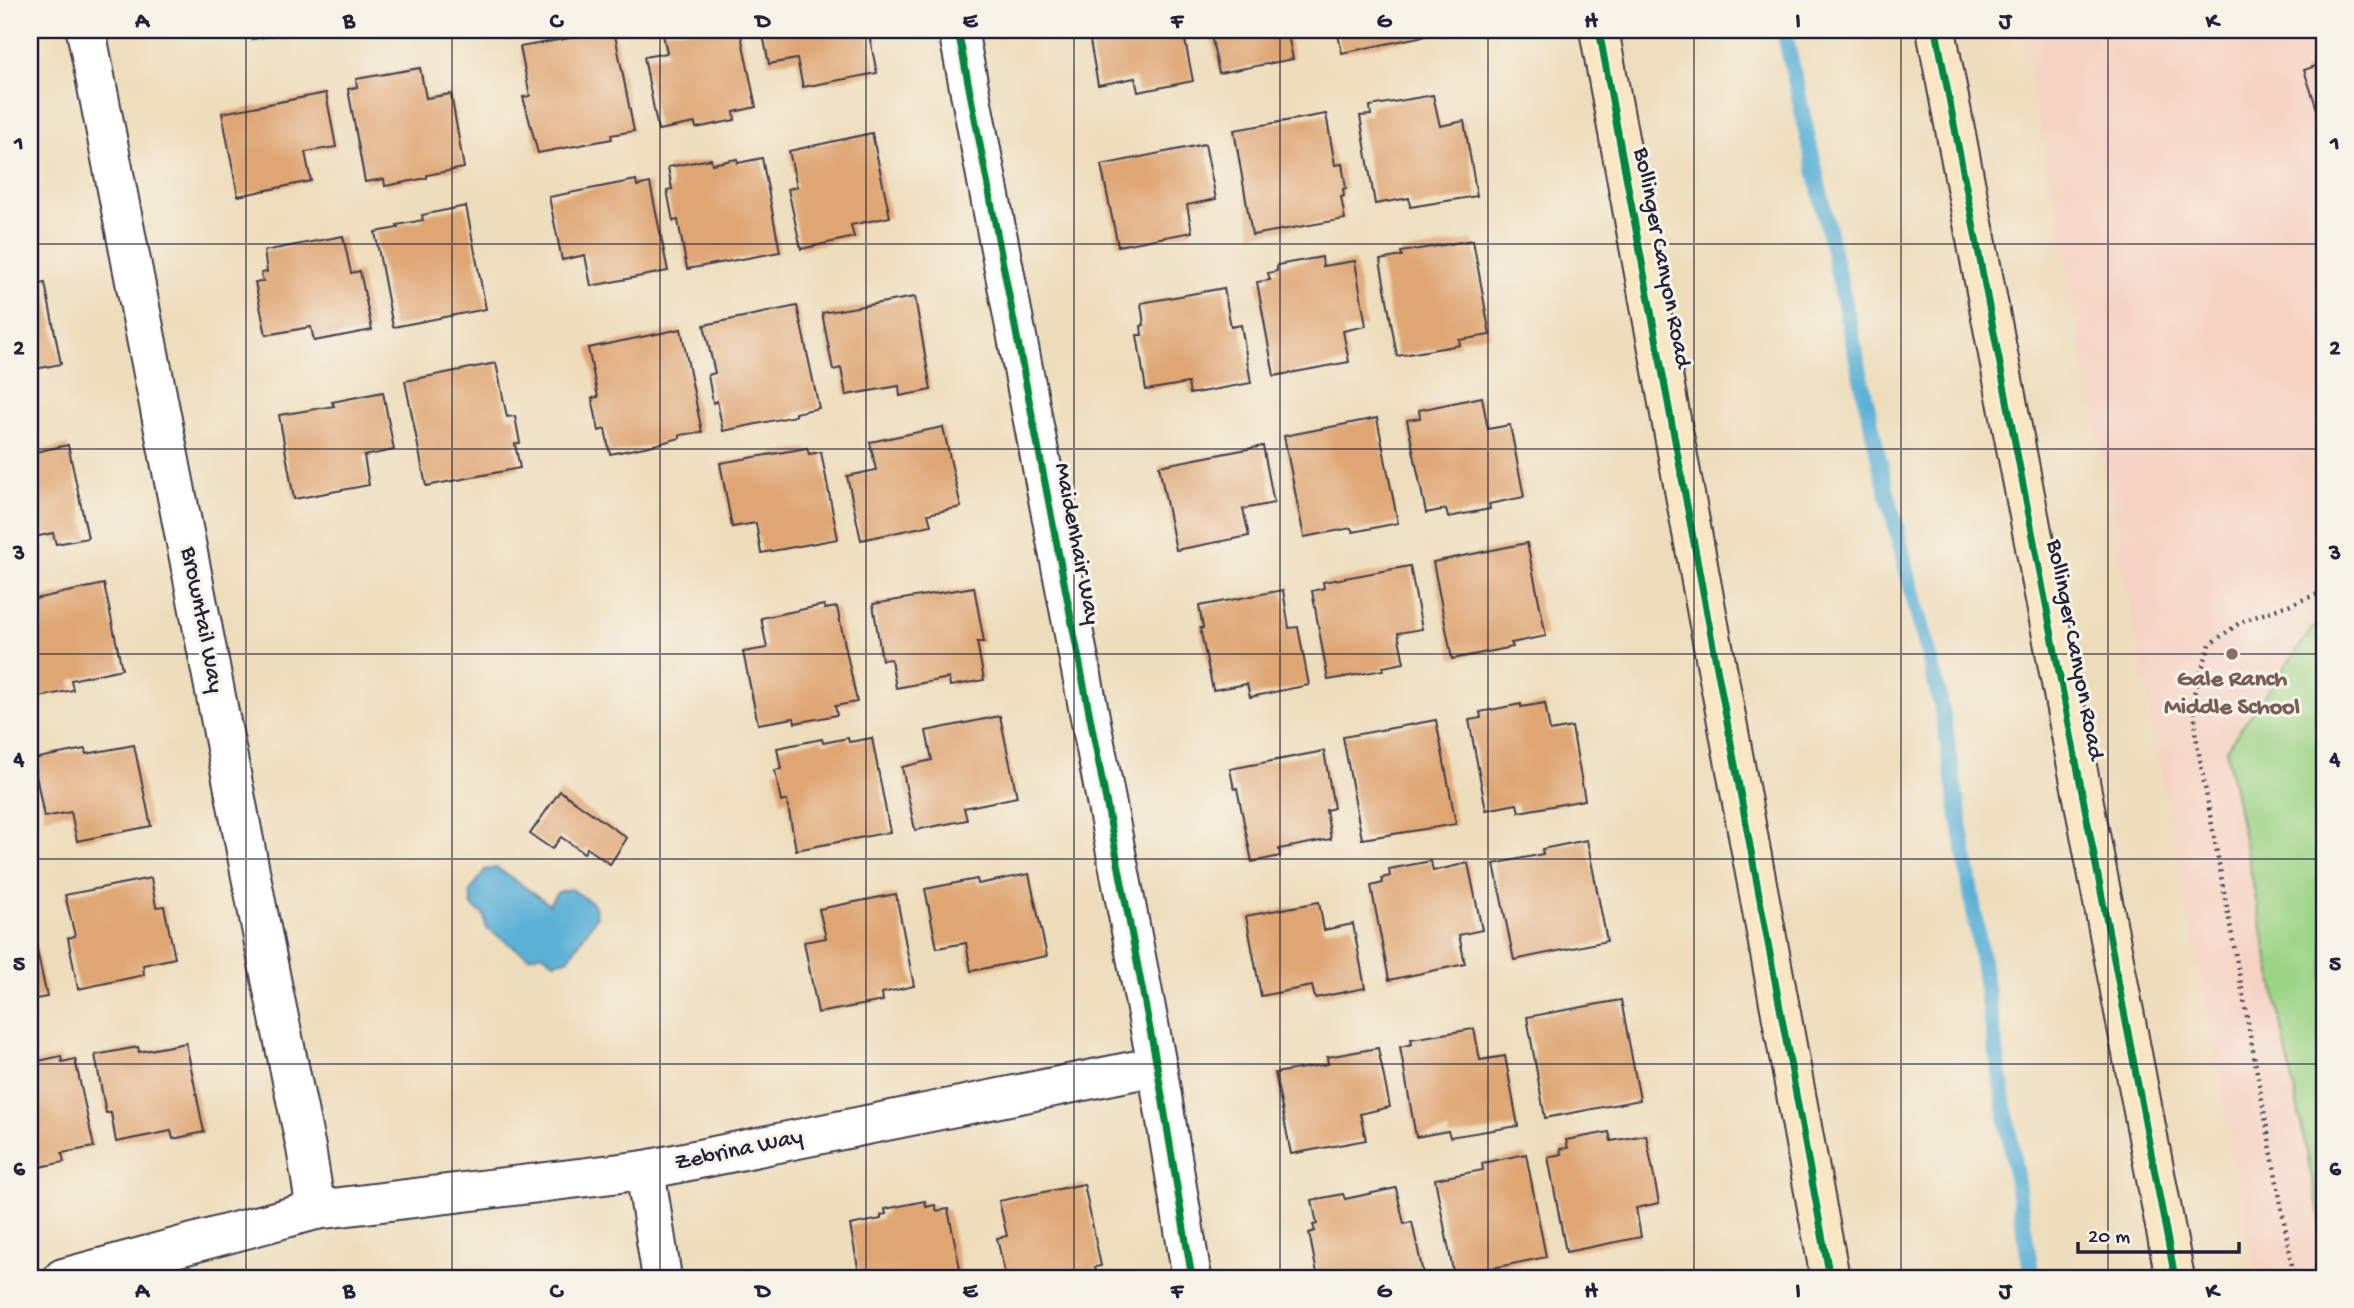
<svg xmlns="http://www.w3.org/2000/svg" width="2354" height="1308" font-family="'Gochi Hand',sans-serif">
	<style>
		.built { fill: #f5d2c2 }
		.green { fill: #9cd486; stroke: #5f7b60; stroke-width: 2 }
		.water { fill: #5bb1d7; stroke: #3e6a89; stroke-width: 2 }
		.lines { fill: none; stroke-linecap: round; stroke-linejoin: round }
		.stream { stroke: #5bb1d7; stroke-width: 16 }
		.building { fill: #dfa673 }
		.street-casing { stroke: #413e4e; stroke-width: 42 }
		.secondary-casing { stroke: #413e4e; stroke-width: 42 }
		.path { stroke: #413e4e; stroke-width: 4.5; stroke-dasharray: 2 5; stroke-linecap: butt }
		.street { stroke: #fff; stroke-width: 38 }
		.secondary { stroke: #f9e7c3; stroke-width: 38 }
		.cycleway-casing { stroke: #f7f3e8; stroke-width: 11 }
		.cycleway { stroke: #00873e; stroke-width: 7 }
		.grid { fill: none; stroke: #22223b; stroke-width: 2; stroke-opacity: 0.55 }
		.education-dot { fill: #8d6e63; stroke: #f7f3e8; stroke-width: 2.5 }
		.labels { text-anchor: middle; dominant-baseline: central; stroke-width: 6; stroke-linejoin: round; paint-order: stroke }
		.street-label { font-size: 24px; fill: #22223b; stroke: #f7f3e8 }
		.education-label { font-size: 24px; font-weight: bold; fill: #785e54; stroke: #f7f3e8 }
		.neatline { fill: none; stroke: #22223b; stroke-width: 2.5 }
		.grid-label { font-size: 23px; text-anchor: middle; font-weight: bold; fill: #22223b }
	</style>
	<rect width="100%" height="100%" fill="#f7f3e8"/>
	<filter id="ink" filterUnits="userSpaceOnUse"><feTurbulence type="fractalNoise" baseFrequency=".0143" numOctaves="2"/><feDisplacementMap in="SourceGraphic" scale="14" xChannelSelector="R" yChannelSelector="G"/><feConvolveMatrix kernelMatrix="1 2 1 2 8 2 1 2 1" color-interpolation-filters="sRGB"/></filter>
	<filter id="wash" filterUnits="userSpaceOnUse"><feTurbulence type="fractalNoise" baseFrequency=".00686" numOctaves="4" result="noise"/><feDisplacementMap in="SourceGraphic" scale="28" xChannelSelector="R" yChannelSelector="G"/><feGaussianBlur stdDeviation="1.57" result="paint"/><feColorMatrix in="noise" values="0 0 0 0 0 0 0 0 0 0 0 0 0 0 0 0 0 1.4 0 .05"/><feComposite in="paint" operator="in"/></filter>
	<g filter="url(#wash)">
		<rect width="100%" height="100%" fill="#edb"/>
		<path class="built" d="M 2022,30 L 2324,30 L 2324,1278 L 2256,1278 Z"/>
		<path class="green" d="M 2324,626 L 2324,1238 L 2226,749 L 2313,628 Z"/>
		<path class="water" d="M 497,868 L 549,904 L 558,892 L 571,889 L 594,904 L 597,916 L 568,959 L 554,962 L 542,953 L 529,957 L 486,928 L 484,915 L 472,906 L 470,892 L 485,870 Z"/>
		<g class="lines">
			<path class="stream" d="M 1784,30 L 1881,468 L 1942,709 L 2032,1278"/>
		</g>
		<g id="blocks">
			<g class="building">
				<path d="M 250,30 L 298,30 L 298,31 L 252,39 Z"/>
				<path d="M 614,30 L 634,131 L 611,135 L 612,139 L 538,153 L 523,97 L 530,96 L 520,47 Z"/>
				<path d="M 662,30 L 740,30 L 756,107 L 734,112 L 735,120 L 696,128 L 695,123 L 658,130 L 644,57 L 667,53 Z"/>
				<path d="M 762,30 L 868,30 L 877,73 L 803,87 L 797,59 L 769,64 Z"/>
				<path d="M 1088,30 L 1183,30 L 1193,81 L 1138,92 L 1135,78 L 1098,85 Z"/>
				<path d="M 1210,30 L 1287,30 L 1293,59 L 1219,73 Z"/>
				<path d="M 1337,30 L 1433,30 L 1434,34 L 1342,53 Z"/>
				<path d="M 2324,63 L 2324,130 L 2304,70 Z"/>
				<path d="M 420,68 L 426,98 L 451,94 L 464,168 L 427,175 L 427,178 L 385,186 L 384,179 L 365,182 L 348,89 L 357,87 L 356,79 Z"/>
				<path d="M 326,93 L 336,147 L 305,152 L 311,181 L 238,196 L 222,113 Z"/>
				<path d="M 1433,95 L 1440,126 L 1464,121 L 1477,196 L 1410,207 L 1409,198 L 1375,204 L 1360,116 L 1371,115 L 1370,106 Z"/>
				<path d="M 1326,114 L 1335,165 L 1342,164 L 1346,188 L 1343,189 L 1344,196 L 1341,197 L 1345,219 L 1252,235 L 1234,130 Z"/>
				<path d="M 872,133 L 890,217 L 851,225 L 854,237 L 801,249 L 788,189 L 797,187 L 789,151 Z"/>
				<path d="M 1205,144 L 1216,199 L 1187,205 L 1192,232 L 1118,246 L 1101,165 Z"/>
				<path d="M 762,158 L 780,252 L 687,269 L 678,220 L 673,221 L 667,190 L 672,189 L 668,167 L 711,159 L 712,164 L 737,159 L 738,163 Z"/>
				<path d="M 636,180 L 637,186 L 650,183 L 668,271 L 591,286 L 585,255 L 562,260 L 549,197 Z"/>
				<path d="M 466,206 L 486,309 L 393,327 L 375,232 L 398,228 L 397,225 L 423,220 L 422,215 Z"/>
				<path d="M 343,236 L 351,273 L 360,271 L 372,330 L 314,341 L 311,327 L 266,335 L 255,282 L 263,281 L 261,273 L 267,272 L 264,251 Z"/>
				<path d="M 1473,240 L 1490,335 L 1459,340 L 1460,345 L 1397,356 L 1380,260 L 1402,256 L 1401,252 Z"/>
				<path d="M 1322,257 L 1323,266 L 1355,261 L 1366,326 L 1343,331 L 1349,362 L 1274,376 L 1257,282 L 1270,280 L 1268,273 L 1277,271 L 1277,265 Z"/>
				<path d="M 45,283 L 61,364 L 30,370 L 30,286 Z"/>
				<path d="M 1224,288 L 1231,327 L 1241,325 L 1251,383 L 1190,394 L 1188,383 L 1146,390 L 1137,335 L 1142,335 L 1141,326 L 1144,325 L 1141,303 Z"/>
				<path d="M 915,297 L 931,390 L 900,396 L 899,386 L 846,395 L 841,368 L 833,370 L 822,313 Z"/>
				<path d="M 797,306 L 819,408 L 795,413 L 795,416 L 723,431 L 717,401 L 713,403 L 708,375 L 715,373 L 704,325 Z"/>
				<path d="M 681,329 L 702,432 L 680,435 L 680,438 L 654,445 L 610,454 L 605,429 L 599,431 L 592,398 L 598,397 L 588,348 Z"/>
				<path d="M 496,363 L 507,417 L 515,416 L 520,443 L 515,444 L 520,468 L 426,486 L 405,381 Z"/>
				<path d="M 383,392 L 394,450 L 364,456 L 369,485 L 294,499 L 279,415 L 334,406 L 332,402 Z"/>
				<path d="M 1482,397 L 1488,429 L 1510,425 L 1524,497 L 1489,504 L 1490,509 L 1448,517 L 1446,509 L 1426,513 L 1407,420 L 1420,418 L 1419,410 Z"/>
				<path d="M 1377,418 L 1398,523 L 1353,532 L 1351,528 L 1304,537 L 1284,436 Z"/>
				<path d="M 943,427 L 961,507 L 928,514 L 931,525 L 861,540 L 847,476 L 876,470 L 870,442 Z"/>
				<path d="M 68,445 L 88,538 L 56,544 L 53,533 L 30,538 L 30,453 Z"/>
				<path d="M 1263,446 L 1274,503 L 1243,509 L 1249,536 L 1176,550 L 1159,466 Z"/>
				<path d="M 807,448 L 809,454 L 821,452 L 838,539 L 761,553 L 756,523 L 732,527 L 720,463 Z"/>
				<path d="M 1527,543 L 1546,636 L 1511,643 L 1513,647 L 1452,659 L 1433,562 Z"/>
				<path d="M 1410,566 L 1422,629 L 1398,633 L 1404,663 L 1383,667 L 1383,670 L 1328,680 L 1312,591 L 1324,588 L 1323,582 Z"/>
				<path d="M 104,584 L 122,669 L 71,680 L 73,690 L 30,699 L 30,630 L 35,629 L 30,600 Z"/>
				<path d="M 974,587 L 984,642 L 977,642 L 984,680 L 950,686 L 949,678 L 896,688 L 891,659 L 882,660 L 873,604 Z"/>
				<path d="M 1283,590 L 1289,628 L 1298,627 L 1309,685 L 1250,697 L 1247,684 L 1213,690 L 1200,628 L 1203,628 L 1199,606 Z"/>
				<path d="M 824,605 L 825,609 L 837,607 L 857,702 L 835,706 L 837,715 L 795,723 L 794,718 L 758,724 L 743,652 L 767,648 L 761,618 Z"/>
				<path d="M 1545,703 L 1550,731 L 1572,727 L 1585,800 L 1519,812 L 1517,804 L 1486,810 L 1469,720 L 1481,718 L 1480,712 L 1521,704 L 1521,707 Z"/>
				<path d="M 1000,716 L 1017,797 L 964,808 L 967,820 L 915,830 L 902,767 L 932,760 L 926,731 Z"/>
				<path d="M 1436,720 L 1456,824 L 1362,839 L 1343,737 Z"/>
				<path d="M 848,738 L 849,742 L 872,738 L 890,832 L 796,850 L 787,800 L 781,802 L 775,770 L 781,769 L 777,748 L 822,739 L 823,743 Z"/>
				<path d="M 134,745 L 151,826 L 77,841 L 71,812 L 44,817 L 33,759 L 85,749 L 86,754 Z"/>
				<path d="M 1324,751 L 1334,808 L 1326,810 L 1331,839 L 1279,849 L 1280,856 L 1252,862 L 1237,788 L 1234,789 L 1230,769 Z"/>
				<path d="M 560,791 L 627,838 L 610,864 L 587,848 L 584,853 L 561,837 L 552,849 L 530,834 Z"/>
				<path d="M 1587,840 L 1607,941 L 1514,960 L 1494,864 L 1543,854 L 1542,849 Z"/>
				<path d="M 1431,861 L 1433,871 L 1468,863 L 1482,930 L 1459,935 L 1465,964 L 1389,980 L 1371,886 L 1383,883 L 1382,878 L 1390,876 L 1389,869 Z"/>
				<path d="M 1029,874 L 1047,956 L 971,971 L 966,943 L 937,948 L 925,889 L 977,879 L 978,884 Z"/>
				<path d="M 151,878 L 156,907 L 164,906 L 175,958 L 143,965 L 144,975 L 78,989 L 68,938 L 75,936 L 65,895 Z"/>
				<path d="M 896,894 L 914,986 L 882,993 L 883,1001 L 818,1013 L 804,942 L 826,938 L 819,909 Z"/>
				<path d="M 1319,902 L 1324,930 L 1353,924 L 1365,988 L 1315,998 L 1312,986 L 1261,996 L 1246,916 Z"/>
				<path d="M 30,918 L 47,997 L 30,1000 Z"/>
				<path d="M 1621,1000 L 1640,1100 L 1545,1118 L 1527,1017 Z"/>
				<path d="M 1474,1029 L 1480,1060 L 1505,1056 L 1518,1126 L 1450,1137 L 1448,1131 L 1416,1137 L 1400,1047 L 1412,1044 L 1411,1039 Z"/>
				<path d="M 186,1043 L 204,1132 L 173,1139 L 171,1131 L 116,1142 L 111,1113 L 106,1113 L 95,1055 L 138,1047 L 139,1052 Z"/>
				<path d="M 1378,1048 L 1390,1107 L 1360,1114 L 1366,1140 L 1291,1154 L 1275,1073 L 1328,1064 L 1327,1057 Z"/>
				<path d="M 61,1056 L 62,1062 L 75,1059 L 94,1147 L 62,1153 L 64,1162 L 30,1169 L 30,1063 Z"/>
				<path d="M 1609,1132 L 1611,1141 L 1646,1135 L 1659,1203 L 1636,1208 L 1641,1237 L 1566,1252 L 1548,1157 L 1561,1154 L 1560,1149 L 1568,1148 L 1566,1140 Z"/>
				<path d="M 1526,1154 L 1546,1257 L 1454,1276 L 1435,1179 L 1483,1170 L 1482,1163 Z"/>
				<path d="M 1084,1184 L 1101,1266 L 1095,1267 L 1097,1277 L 1006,1278 L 997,1238 L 1007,1236 L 999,1201 Z"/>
				<path d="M 1396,1188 L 1404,1224 L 1412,1222 L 1424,1278 L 1318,1278 L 1309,1233 L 1315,1231 L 1313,1225 L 1317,1224 L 1312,1200 L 1343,1194 L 1345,1199 Z"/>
				<path d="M 925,1201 L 926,1207 L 935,1205 L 937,1211 L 948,1209 L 962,1278 L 860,1278 L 850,1225 L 881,1219 L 881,1215 L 886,1214 L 885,1209 Z"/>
			</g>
		</g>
	</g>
	<g filter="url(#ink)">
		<use href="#blocks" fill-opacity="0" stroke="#413e4e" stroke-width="2"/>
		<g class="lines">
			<defs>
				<g id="street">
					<path d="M 86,30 L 273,989 L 306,1148 L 316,1210"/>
					<path d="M 958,30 L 1157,1066 L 1192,1278"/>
					<path d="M 645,1170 L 662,1278"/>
					<path d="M 63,1278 L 316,1210 L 645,1170 L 1157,1066"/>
				</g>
				<g id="secondary">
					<path d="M 1599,30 L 1830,1278"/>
					<path d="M 1936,30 L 2175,1278"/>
				</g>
			</defs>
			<use href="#street" class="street-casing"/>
			<use href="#secondary" class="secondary-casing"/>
			<path class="path" d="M 2297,1278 L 2292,1265 L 2197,743 L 2193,697 L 2210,644 L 2241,622 L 2324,592"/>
			<use href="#street" class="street"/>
			<use href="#secondary" class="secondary"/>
			<defs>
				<g id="cycleway">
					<path d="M 958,30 L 1157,1066 L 1192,1278"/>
					<path d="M 1599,30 L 1830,1278"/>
					<path d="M 1936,30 L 2175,1278"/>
				</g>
			</defs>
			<use href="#cycleway" class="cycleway-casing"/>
			<use href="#cycleway" class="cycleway"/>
		</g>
	</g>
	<path class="grid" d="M 246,30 L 246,1278M 452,30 L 452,1278M 660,30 L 660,1278M 866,30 L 866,1278M 1074,30 L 1074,1278M 1280,30 L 1280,1278M 1488,30 L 1488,1278M 1694,30 L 1694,1278M 1901,30 L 1901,1278M 2108,30 L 2108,1278M 30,244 L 2324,244M 30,449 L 2324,449M 30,654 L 2324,654M 30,859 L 2324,859M 30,1064 L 2324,1064"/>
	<circle class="education-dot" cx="2232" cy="654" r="7"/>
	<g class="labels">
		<g class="street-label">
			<text transform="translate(1661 258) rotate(79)">Bollinger Canyon Road</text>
			<text transform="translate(1076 544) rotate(79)">Maidenhair Way</text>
			<text transform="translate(201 620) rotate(79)">Browntail Way</text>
			<text transform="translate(2074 650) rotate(79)">Bollinger Canyon Road</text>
			<text transform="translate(739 1151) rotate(-12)">Zebrina Way</text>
		</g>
		<g class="education-label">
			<text x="2232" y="680">Gale Ranch<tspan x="2232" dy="28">Middle School</tspan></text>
		</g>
	</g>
	<rect width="2354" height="1308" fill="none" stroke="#f7f3e8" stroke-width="77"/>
	<path d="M2078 1242v10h161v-10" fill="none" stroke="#22223b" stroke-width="3.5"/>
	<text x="2088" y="1242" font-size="21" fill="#22223b" stroke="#f7f3e8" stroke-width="5" paint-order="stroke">20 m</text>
	<rect x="38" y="38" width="2278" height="1232" class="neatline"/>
	<g class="grid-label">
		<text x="142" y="27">A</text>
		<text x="349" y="27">B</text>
		<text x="556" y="27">C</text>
		<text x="763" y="27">D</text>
		<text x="970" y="27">E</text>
		<text x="1177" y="27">F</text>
		<text x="1384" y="27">G</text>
		<text x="1591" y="27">H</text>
		<text x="1798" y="27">I</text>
		<text x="2005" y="27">J</text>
		<text x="2212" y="27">K</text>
		<text x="19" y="149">1</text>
		<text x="2335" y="149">1</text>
		<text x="19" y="354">2</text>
		<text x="2335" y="354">2</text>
		<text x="19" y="559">3</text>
		<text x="2335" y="559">3</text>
		<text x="19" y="765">4</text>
		<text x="2335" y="765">4</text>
		<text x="19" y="970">5</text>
		<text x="2335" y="970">5</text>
		<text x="19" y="1175">6</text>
		<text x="2335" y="1175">6</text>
		<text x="142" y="1297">A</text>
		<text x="349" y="1297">B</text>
		<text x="556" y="1297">C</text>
		<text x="763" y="1297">D</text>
		<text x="970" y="1297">E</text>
		<text x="1177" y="1297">F</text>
		<text x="1384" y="1297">G</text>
		<text x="1591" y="1297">H</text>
		<text x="1798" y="1297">I</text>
		<text x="2005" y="1297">J</text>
		<text x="2212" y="1297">K</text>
	</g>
</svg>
